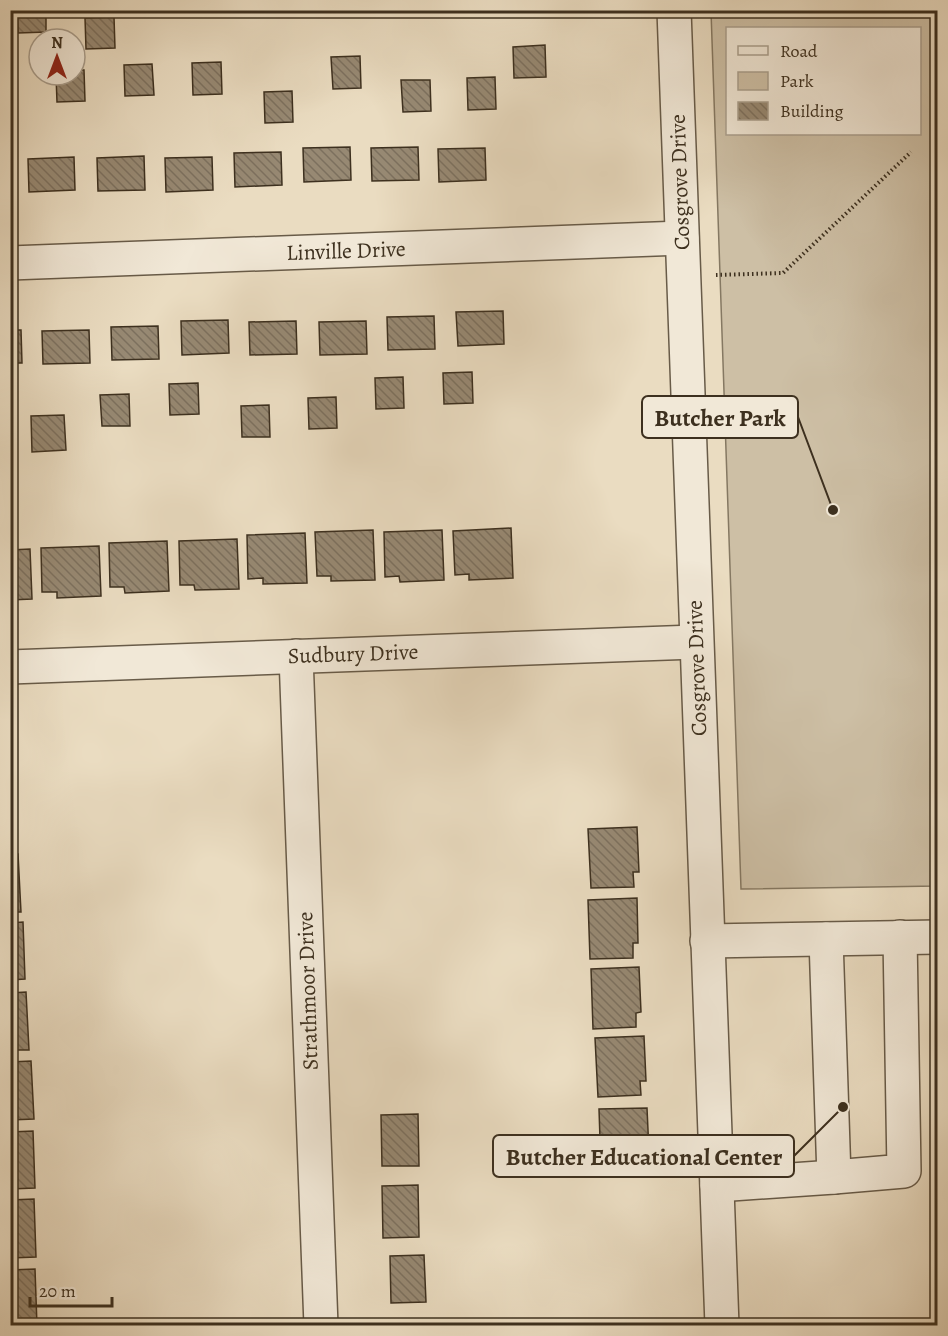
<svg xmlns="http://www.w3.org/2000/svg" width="948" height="1336" font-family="Alegreya,serif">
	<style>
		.park { fill: #cdbfa5; stroke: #857862; stroke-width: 1.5; fill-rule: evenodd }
		.building { fill: url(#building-back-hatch); stroke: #3d301f; stroke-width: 1.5 }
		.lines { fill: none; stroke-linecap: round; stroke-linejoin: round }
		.minor-casing { stroke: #685b48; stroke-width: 36 }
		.path { stroke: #3d301f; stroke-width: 4; stroke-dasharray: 1.5 3; stroke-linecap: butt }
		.minor { stroke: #f1e8d7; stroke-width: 33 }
		.labels { text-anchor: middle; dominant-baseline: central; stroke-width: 4.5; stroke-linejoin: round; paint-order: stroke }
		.street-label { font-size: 22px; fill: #3d301f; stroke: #f1e8d7 }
		.leader { fill: none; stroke: #3d301f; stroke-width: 2 }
		.callout-dot { fill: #3d301f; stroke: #f1e8d7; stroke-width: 2 }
		.callout { fill: #f1e8d7; stroke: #3d301f; stroke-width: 2 }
		.callout-label { font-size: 24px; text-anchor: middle; font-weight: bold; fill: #3d301f }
	</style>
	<defs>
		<pattern id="building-back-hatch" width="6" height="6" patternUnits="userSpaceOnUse" patternTransform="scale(1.5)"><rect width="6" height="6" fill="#978973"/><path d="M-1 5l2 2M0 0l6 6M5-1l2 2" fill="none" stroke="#7c705e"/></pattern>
	</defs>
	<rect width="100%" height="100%" fill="#eadcc1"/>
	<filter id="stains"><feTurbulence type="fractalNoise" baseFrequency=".00333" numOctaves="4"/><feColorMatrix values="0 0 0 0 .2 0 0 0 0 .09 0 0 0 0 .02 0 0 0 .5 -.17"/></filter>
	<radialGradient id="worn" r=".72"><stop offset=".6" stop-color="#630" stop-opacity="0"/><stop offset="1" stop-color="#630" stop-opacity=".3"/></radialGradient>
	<path class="park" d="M 711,11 L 937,11 L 937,886 L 741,889 ZM 728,28 L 920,28 L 920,134 L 728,134 Z"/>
	<g class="building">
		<path d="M 17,10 L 46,10 L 46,32 L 18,33 Z"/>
		<path d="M 292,10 L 321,10 L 321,11 L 292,12 Z"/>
		<path d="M 114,17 L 115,48 L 86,49 L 85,18 Z"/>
		<path d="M 545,45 L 546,77 L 514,78 L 513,47 Z"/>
		<path d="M 360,56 L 361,88 L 333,89 L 331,57 Z"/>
		<path d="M 221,62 L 222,94 L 193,95 L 192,63 Z"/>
		<path d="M 152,64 L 154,95 L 125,96 L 124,65 Z"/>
		<path d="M 75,70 L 84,70 L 85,101 L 57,102 L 56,75 L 75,75 Z"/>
		<path d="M 495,77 L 496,109 L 468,110 L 467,78 Z"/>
		<path d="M 401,80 L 430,80 L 431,111 L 403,112 Z"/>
		<path d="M 292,91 L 293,122 L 265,123 L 264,92 Z"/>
		<path d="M 10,108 L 15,108 L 16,139 L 10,139 Z"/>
		<path d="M 350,147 L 351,180 L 304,182 L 303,148 Z"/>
		<path d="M 418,147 L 419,180 L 372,181 L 371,148 Z"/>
		<path d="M 485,148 L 486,180 L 439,182 L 438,149 Z"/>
		<path d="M 281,152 L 282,185 L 235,187 L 234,153 Z"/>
		<path d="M 144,156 L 145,190 L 98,191 L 97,158 Z"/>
		<path d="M 74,157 L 75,190 L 29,192 L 28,159 Z"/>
		<path d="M 212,157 L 213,190 L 166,192 L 165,158 Z"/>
		<path d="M 503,311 L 504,344 L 458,346 L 456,312 Z"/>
		<path d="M 434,316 L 435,349 L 388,350 L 387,317 Z"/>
		<path d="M 228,320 L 229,353 L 182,355 L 181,321 Z"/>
		<path d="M 296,321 L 297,354 L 250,355 L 249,322 Z"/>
		<path d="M 366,321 L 367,354 L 320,355 L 319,322 Z"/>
		<path d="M 158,326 L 159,359 L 112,360 L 111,327 Z"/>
		<path d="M 10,330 L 21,330 L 22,363 L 10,363 Z"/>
		<path d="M 89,330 L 90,363 L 43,364 L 42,331 Z"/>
		<path d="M 472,372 L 473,403 L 444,404 L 443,373 Z"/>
		<path d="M 403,377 L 404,408 L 376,409 L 375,378 Z"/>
		<path d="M 198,383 L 199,414 L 170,415 L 169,384 Z"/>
		<path d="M 129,394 L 130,426 L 102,426 L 100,395 Z"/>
		<path d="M 336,397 L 337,428 L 309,429 L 308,398 Z"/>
		<path d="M 269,405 L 270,437 L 242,437 L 241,406 Z"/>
		<path d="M 64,415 L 66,450 L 32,452 L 31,416 Z"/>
		<path d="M 511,528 L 513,578 L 469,580 L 469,574 L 455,575 L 453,531 Z"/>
		<path d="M 373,530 L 375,580 L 331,581 L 331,576 L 317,576 L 315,532 Z"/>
		<path d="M 442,530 L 444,580 L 400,582 L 399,576 L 385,577 L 384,532 Z"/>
		<path d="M 305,533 L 307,583 L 263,584 L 263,578 L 248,579 L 247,535 Z"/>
		<path d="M 237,539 L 239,589 L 195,590 L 194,585 L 180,585 L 179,541 Z"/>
		<path d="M 167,541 L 169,591 L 125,593 L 124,587 L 110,587 L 109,543 Z"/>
		<path d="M 99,546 L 101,596 L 57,598 L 57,592 L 42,592 L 41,548 Z"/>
		<path d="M 30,549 L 32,599 L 10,600 L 10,550 Z"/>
		<path d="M 637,827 L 639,872 L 633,872 L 634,887 L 591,888 L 588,829 Z"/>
		<path d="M 18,854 L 21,912 L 10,912 L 10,855 Z"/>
		<path d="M 637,898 L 638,943 L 633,943 L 633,958 L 590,959 L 588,900 Z"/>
		<path d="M 23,922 L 25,979 L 10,980 L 10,923 Z"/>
		<path d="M 639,967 L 641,1012 L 636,1013 L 636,1027 L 593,1029 L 591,969 Z"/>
		<path d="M 26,992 L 29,1050 L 10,1050 L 10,993 Z"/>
		<path d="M 644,1036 L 646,1081 L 640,1081 L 641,1095 L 598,1097 L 595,1038 Z"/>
		<path d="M 31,1061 L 34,1119 L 10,1120 L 10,1062 Z"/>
		<path d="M 647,1108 L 649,1152 L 643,1152 L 644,1167 L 601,1169 L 599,1109 Z"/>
		<path d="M 418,1114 L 419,1166 L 382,1166 L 381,1115 Z"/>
		<path d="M 33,1131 L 35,1188 L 10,1189 L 10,1132 Z"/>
		<path d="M 418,1185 L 419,1237 L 383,1238 L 382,1186 Z"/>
		<path d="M 34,1199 L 36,1257 L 10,1258 L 10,1200 Z"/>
		<path d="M 424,1255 L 426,1302 L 391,1303 L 390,1256 Z"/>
		<path d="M 35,1269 L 37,1326 L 10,1326 L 10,1270 Z"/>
		<path d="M 932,1269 L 938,1269 L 938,1326 L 934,1326 Z"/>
		<rect x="387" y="1324" width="37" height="2"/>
	</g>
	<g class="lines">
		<defs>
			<g id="minor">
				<path d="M 674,10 L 722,1326"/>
				<path d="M 10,263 L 682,238"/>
				<path d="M 296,656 L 321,1326"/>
				<path d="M 10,667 L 695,642"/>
				<path d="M 826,939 L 834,1177"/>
				<path d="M 707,941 L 938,937"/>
				<path d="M 717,1185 L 834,1177 L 904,1171 L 900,937"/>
			</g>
		</defs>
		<use href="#minor" class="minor-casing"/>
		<path class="path" d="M 716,275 L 783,273 L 911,152"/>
		<use href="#minor" class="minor"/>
	</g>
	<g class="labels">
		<g class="street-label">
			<text transform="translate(680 182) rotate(-92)">Cosgrove Drive</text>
			<text transform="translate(346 251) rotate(-2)">Linville Drive</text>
			<text transform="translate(353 654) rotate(-2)">Sudbury Drive</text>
			<text transform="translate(697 668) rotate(-92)">Cosgrove Drive</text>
			<text transform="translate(308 991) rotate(-92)">Strathmoor Drive</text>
		</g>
	</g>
	<path class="leader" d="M833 510L798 417M843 1107L794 1156"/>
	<g class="callout-dot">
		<circle cx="833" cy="510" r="6"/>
		<circle cx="843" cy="1107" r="6"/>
	</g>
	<g class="callout">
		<rect x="642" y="396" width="156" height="42" rx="6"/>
		<rect x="493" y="1135" width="301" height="42" rx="6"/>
	</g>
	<g class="callout-label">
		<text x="720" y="426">Butcher Park</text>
		<text x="644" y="1165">Butcher Educational Center</text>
	</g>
	<rect width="948" height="1336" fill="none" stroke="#eadcc1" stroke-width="36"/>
	<rect x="12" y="12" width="924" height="1312" fill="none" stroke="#3d301f" stroke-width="3"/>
	<rect x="18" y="18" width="912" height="1300" fill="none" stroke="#3d301f" stroke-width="1.5"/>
	<rect x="726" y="27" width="195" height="108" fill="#f1e8d7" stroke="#a99e8d" stroke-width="1.5"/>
	<rect x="738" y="46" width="30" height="9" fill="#f1e8d7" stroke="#a99e8d" stroke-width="1.5"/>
	<text x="780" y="57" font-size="18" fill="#3d301f">Road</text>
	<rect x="738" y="72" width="30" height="18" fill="#cdbfa5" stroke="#a99e8d" stroke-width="1.5"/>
	<text x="780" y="87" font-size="18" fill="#3d301f">Park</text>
	<rect x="738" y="102" width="30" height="18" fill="url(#building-back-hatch)" stroke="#a99e8d" stroke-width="1.5"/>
	<text x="780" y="117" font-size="18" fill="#3d301f">Building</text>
	<g transform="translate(57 57)"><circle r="28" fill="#f1e8d7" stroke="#a99e8d" stroke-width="1.5"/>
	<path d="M0-4.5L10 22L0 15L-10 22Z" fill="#8f2418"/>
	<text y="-9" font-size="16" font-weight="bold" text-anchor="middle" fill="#3d301f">N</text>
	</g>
	<path d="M30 1297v9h82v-9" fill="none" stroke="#3d301f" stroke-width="3"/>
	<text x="39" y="1297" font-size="18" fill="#3d301f" stroke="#f1e8d7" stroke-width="4.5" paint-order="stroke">20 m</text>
	<rect width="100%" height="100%" filter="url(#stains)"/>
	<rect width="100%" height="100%" fill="url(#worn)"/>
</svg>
